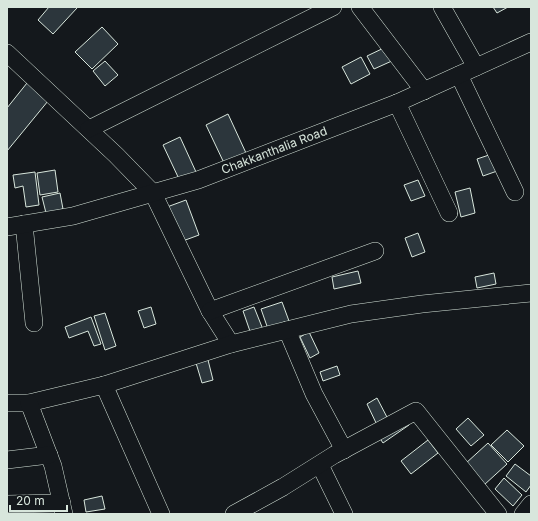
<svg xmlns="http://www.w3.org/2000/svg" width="538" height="521" font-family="Inter,sans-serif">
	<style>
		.building { fill: #2c363c; stroke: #d8e6dc }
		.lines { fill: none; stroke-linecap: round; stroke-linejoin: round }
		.minor-casing { stroke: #d8e6dc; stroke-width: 18 }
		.minor { stroke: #14181c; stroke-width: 17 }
		.labels { text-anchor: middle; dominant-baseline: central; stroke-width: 3; stroke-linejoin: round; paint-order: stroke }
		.street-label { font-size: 12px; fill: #d8e6dc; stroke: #14181c }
	</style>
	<rect width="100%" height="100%" fill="#14181c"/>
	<g class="building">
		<path d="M 49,7 L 76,7 L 77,8 L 53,34 L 38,20 Z"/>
		<path d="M 493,7 L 508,7 L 497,13 Z"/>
		<path d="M 102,27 L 118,44 L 92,69 L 75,52 Z"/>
		<path d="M 388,46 L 394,60 L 374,69 L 367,56 Z"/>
		<path d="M 361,57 L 370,74 L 351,84 L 342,67 Z"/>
		<path d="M 105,61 L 118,75 L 105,86 L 93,71 Z"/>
		<path d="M 27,83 L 48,101 L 7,151 L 7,108 Z"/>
		<path d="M 228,114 L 246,153 L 224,163 L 206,125 Z"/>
		<path d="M 180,137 L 196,172 L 179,179 L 163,145 Z"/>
		<path d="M 495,153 L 500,170 L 483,176 L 477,159 Z"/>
		<path d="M 55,170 L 58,192 L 40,195 L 37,173 Z"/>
		<path d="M 35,172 L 39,205 L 26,207 L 23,186 L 15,188 L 13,175 Z"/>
		<path d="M 418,180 L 425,196 L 411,201 L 404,185 Z"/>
		<path d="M 470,188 L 475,213 L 461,217 L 455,192 Z"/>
		<path d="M 60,193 L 63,209 L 46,213 L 42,197 Z"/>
		<path d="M 186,200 L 199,235 L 180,242 L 167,207 Z"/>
		<path d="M 418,233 L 425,252 L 412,257 L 405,238 Z"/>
		<path d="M 358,271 L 361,283 L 334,289 L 332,277 Z"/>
		<path d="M 494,273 L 496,284 L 477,288 L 475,277 Z"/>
		<path d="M 282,302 L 289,321 L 268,329 L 261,309 Z"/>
		<path d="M 151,307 L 156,324 L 144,328 L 138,311 Z"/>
		<path d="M 254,307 L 264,332 L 252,337 L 243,311 Z"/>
		<path d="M 105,313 L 116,346 L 105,350 L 94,316 Z"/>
		<path d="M 91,317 L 101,344 L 94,346 L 88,331 L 69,338 L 65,327 Z"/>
		<path d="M 309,332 L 319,353 L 310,358 L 300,337 Z"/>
		<path d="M 208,360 L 213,380 L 202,383 L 196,363 Z"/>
		<path d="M 337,366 L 340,375 L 323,381 L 320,372 Z"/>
		<path d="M 377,398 L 389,421 L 378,427 L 367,404 Z"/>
		<path d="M 468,418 L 484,435 L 471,446 L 456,429 Z"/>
		<path d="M 406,420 L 409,425 L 383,443 L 379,437 Z"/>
		<path d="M 507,430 L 524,446 L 508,462 L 491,445 Z"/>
		<path d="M 428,440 L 438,453 L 411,474 L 401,461 Z"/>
		<path d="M 488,443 L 507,464 L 484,485 L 465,464 Z"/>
		<path d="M 515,464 L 531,476 L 531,485 L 526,492 L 506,476 Z"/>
		<path d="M 504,478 L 522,495 L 513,506 L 495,489 Z"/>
		<path d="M 102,496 L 105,509 L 86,512 L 84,500 Z"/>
	</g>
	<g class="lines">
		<defs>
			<g id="minor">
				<path d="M 360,7 L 424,91"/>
				<path d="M 442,7 L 476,67"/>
				<path d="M 7,53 L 116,155 L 153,193 L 210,311 L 231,344"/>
				<path d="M 459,75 L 515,192"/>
				<path d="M 397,103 L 449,213"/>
				<path d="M 89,129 L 333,7"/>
				<path d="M 24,224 L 34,323"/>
				<path d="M 7,227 L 73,216 L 198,180 L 397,103 L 531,42"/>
				<path d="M 210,311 L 375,251"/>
				<path d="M 287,330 L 314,394 L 344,450"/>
				<path d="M 104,385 L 161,514"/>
				<path d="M 7,403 L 29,403 L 104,385 L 231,344 L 351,314 L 422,304 L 531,293"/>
				<path d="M 29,403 L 53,466 L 64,514"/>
				<path d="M 7,460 L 49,455"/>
				<path d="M 320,465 L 344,514"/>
				<path d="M 7,504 L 62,503"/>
				<path d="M 234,514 L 283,487 L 334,455 L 416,411 L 498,514"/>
				<path d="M 523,514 L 531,504"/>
			</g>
		</defs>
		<use href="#minor" class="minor-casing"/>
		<use href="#minor" class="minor"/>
	</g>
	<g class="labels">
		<g class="street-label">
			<text transform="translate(274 150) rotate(-21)">Chakkanthalia Road</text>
		</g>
	</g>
	<rect width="538" height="521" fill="none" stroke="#d8e6dc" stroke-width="16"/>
	<path d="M10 505v6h57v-6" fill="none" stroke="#d8e6dc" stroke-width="2"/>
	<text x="16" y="505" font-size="12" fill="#d8e6dc" stroke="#14181c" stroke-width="3" paint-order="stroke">20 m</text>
</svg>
